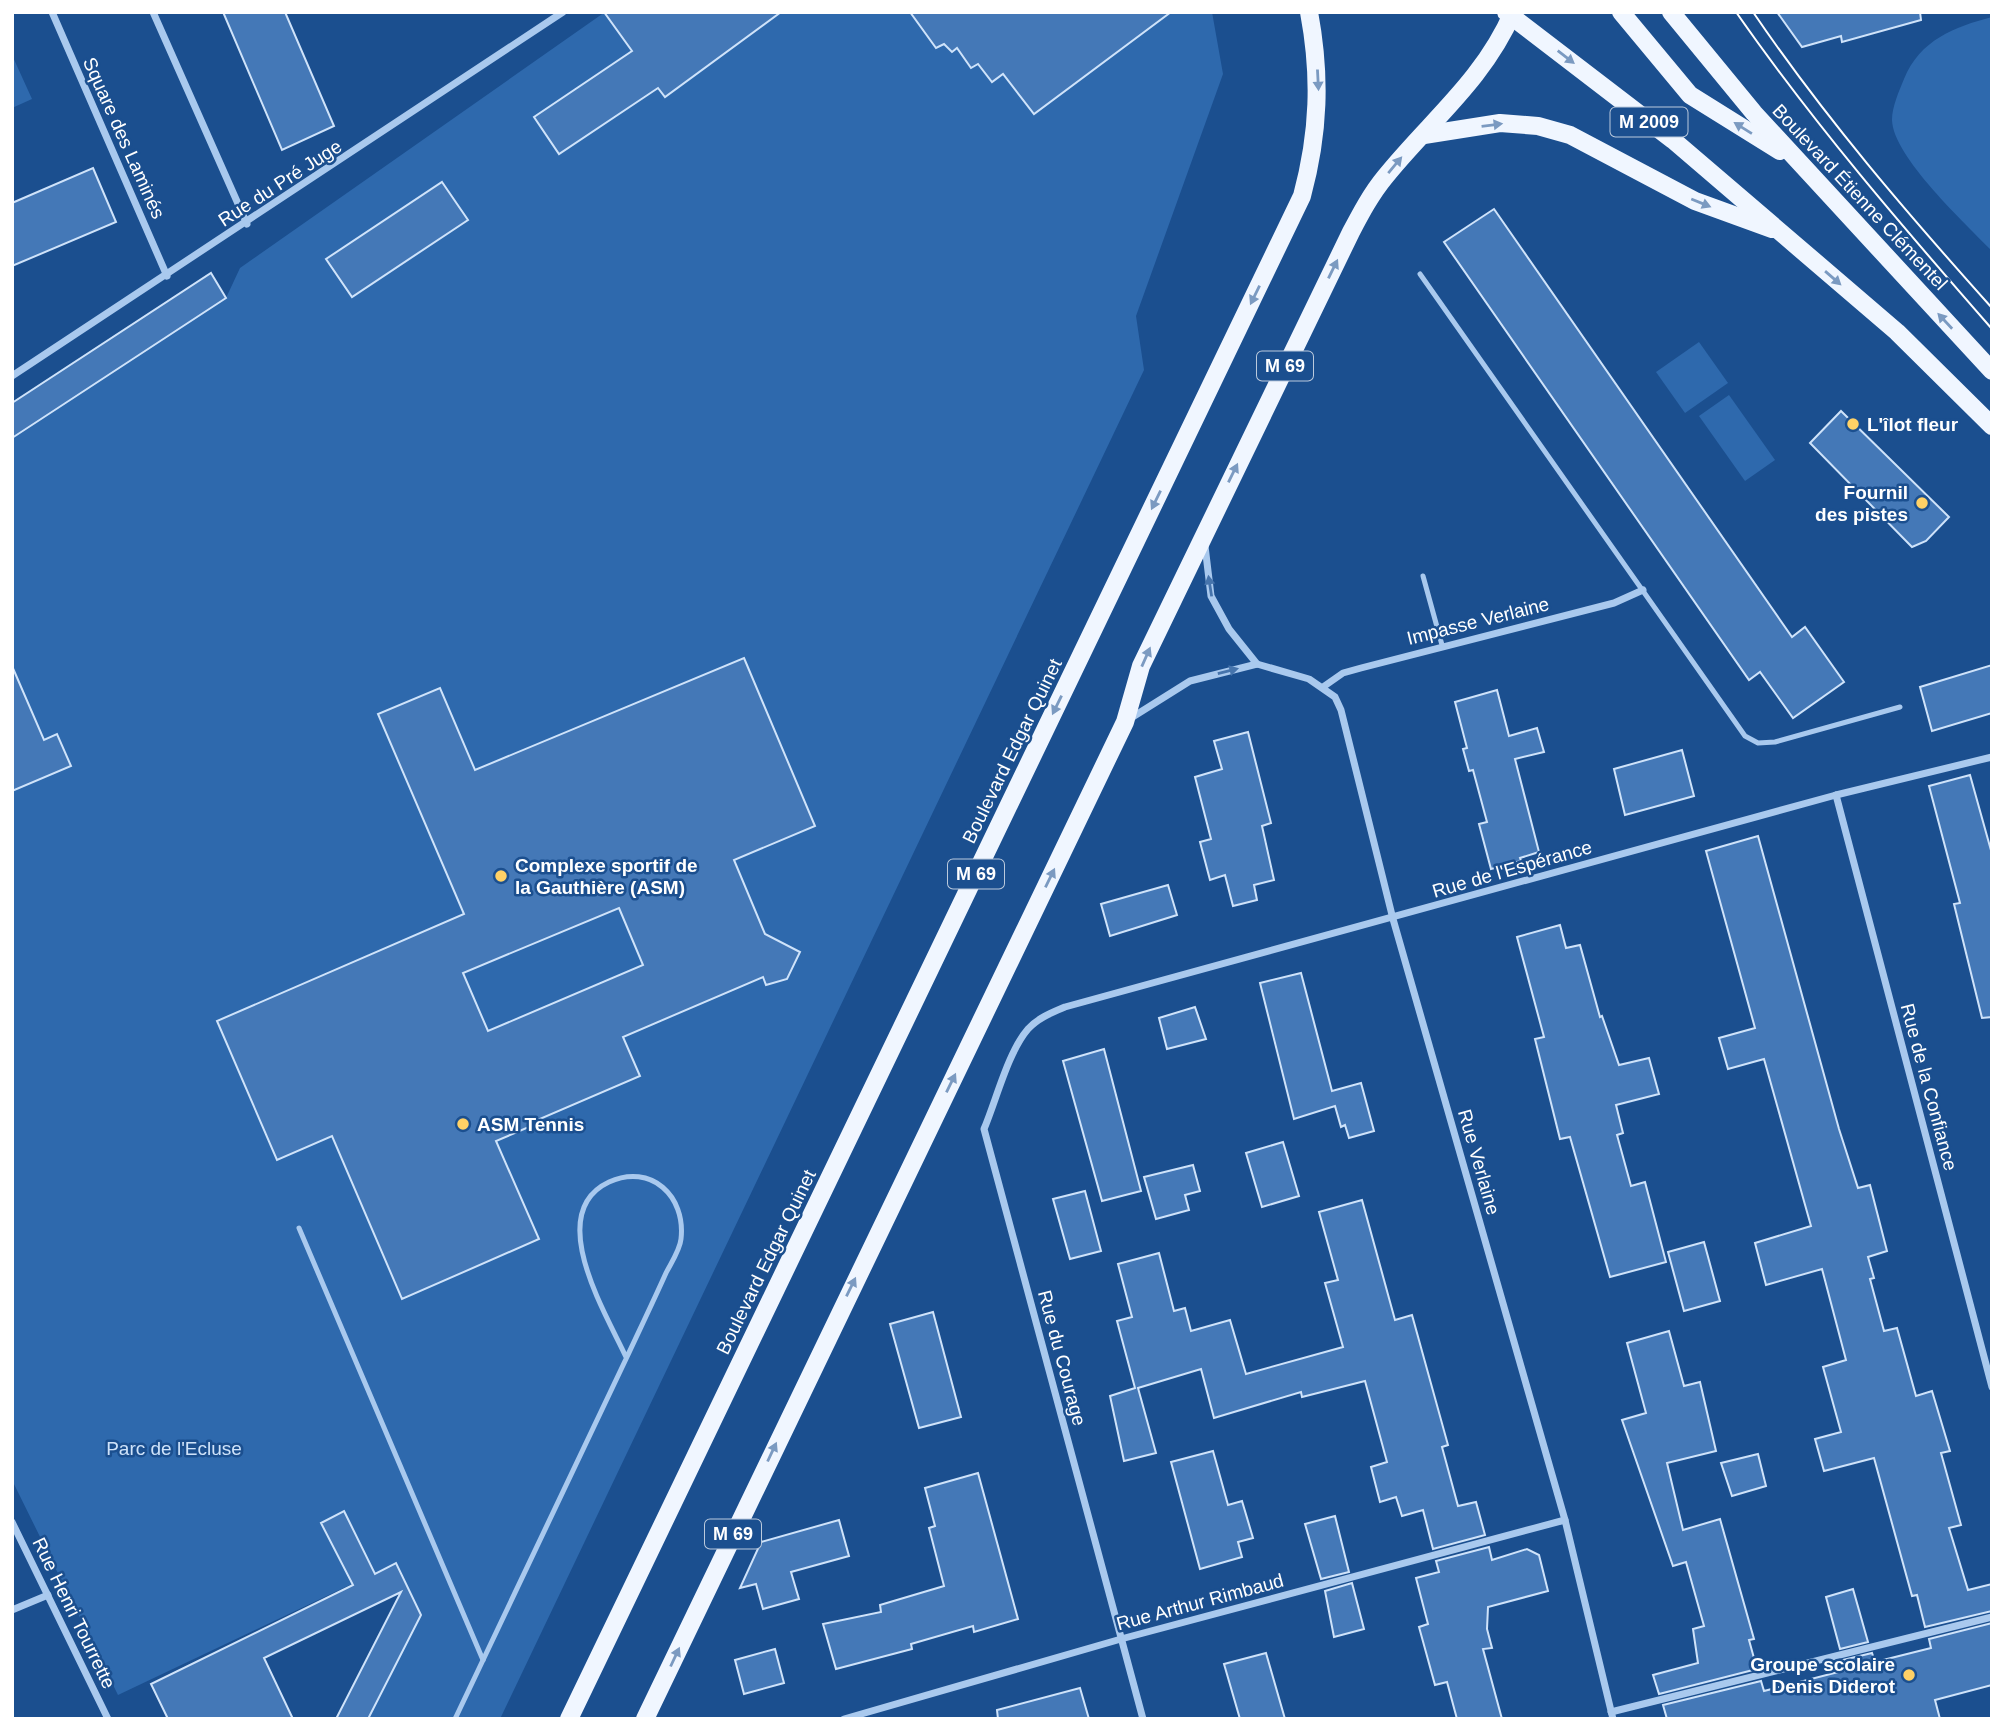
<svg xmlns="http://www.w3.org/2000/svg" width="2004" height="1731" font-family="Arial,sans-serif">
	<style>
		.green { fill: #2e69ad }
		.building { fill: #4478b7; stroke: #cfe3fa; stroke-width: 2; fill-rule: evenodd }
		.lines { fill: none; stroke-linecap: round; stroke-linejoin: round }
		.service { stroke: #a9c9ee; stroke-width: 5 }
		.minor { stroke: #a9c9ee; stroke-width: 7 }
		.primary { stroke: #f0f6ff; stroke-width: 18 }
		.tram { stroke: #fff; stroke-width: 2 }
		.oneway { fill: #7b9ac1 }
		.oneway2 { fill: #4674ac }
		.poi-dot { fill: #ffd166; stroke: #1b4f8f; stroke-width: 2.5 }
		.labels { text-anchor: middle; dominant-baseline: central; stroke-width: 5; stroke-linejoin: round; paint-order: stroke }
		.shield { fill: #1b4f8f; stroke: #bbcadd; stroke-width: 2 }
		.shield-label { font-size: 18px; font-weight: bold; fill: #fff }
		.street-label { font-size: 19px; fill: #fff; stroke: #1b4f8f }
		.poi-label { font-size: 19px; font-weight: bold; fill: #fff; stroke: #1b4f8f; text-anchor: start }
		.park-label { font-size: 19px; fill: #cfe3fa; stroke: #1b4f8f }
	</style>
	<rect width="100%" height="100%" fill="#1b4f8f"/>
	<g class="green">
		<path d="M 605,12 L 1212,12 L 1223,74 L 1136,316 L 1144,370 L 500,1719 L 368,1719 L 421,1615 L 396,1563 L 118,1695 L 12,1480 L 12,437 L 226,298 L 240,268 Z"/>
		<path d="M 1992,17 L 1992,251 C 1966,224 1893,157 1892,120 C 1892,107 1899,91 1904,79 C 1920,40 1954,27 1992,17 Z"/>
		<path d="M 12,55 L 32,99 L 12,108 Z"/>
		<path d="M 1699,342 L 1728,383 L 1685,413 L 1656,372 Z"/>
		<path d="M 1729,395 L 1775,460 L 1745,481 L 1699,416 Z"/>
	</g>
	<g class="building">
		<path d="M 223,12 L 285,12 L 334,126 L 282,150 Z"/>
		<path d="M 604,12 L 781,12 L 665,97 L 658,88 L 559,154 L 534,117 L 632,51 Z"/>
		<path d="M 910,12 L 1171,12 L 1034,114 L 1003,74 L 992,82 L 978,64 L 971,68 L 957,48 L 952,52 L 944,44 L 936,48 Z"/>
		<path d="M 1777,12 L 1920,12 L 1921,20 L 1842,42 L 1841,36 L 1802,47 Z"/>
		<path d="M 93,168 L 116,222 L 12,266 L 12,203 Z"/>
		<path d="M 442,182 L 468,220 L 352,297 L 326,259 Z"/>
		<path d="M 1494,209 L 1792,637 L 1805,627 L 1844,682 L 1793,718 L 1760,672 L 1749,680 L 1444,242 Z"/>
		<path d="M 211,273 L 226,298 L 12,438 L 12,403 Z"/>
		<path d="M 1841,411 L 1949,517 L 1926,541 L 1912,547 L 1810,443 Z"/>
		<path d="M 744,658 L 815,826 L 734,860 L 765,934 L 800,952 L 787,979 L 766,985 L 763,977 L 623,1037 L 640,1076 L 528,1124 L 529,1127 L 496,1141 L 539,1239 L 402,1299 L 332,1136 L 277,1160 L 217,1021 L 464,914 L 378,714 L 440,688 L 475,770 ZM 619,908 L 643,965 L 488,1031 L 463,973 Z"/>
		<path d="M 1992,665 L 1992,713 L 1932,731 L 1920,687 Z"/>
		<path d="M 12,666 L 44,740 L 57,734 L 71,766 L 12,791 Z"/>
		<path d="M 1497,690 L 1509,736 L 1537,728 L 1544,752 L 1515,759 L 1539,852 L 1520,858 L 1521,861 L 1491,869 L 1479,824 L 1487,822 L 1473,770 L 1469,771 L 1463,749 L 1467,748 L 1455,702 Z"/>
		<path d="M 1248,732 L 1271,823 L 1262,826 L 1274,880 L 1254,885 L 1257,900 L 1233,906 L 1225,875 L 1210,880 L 1200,842 L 1211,839 L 1195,777 L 1222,769 L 1214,741 Z"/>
		<path d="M 1682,750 L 1694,796 L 1625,815 L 1614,769 Z"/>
		<path d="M 1970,775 L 1992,854 L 1992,1017 L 1982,1018 L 1954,904 L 1960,903 L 1929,786 Z"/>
		<path d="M 1758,836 L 1839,1129 L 1858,1188 L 1870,1185 L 1887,1251 L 1868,1257 L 1874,1278 L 1870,1279 L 1884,1331 L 1897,1328 L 1916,1396 L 1932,1391 L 1950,1451 L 1941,1453 L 1961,1525 L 1949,1528 L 1968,1590 L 1992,1584 L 1992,1611 L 1925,1627 L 1917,1595 L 1912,1596 L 1874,1458 L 1824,1471 L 1815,1439 L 1841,1432 L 1823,1367 L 1846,1360 L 1822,1269 L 1766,1285 L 1755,1243 L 1811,1226 L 1764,1059 L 1728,1069 L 1719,1038 L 1755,1028 L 1706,851 Z"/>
		<path d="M 1168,885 L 1177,915 L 1110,936 L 1101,904 Z"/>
		<path d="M 1560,925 L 1566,948 L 1580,945 L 1600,1017 L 1602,1016 L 1619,1065 L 1649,1058 L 1659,1094 L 1616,1105 L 1623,1133 L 1617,1135 L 1631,1186 L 1645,1182 L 1666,1262 L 1610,1277 L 1570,1137 L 1560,1139 L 1535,1039 L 1544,1037 L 1517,937 Z"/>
		<path d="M 1301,973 L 1332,1091 L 1361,1083 L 1374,1131 L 1349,1138 L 1345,1125 L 1341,1127 L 1335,1106 L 1294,1119 L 1260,983 Z"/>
		<path d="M 1195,1007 L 1206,1039 L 1167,1049 L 1159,1018 Z"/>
		<path d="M 1104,1049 L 1141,1191 L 1102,1201 L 1063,1061 Z"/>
		<path d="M 1283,1142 L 1299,1196 L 1262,1207 L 1246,1153 Z"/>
		<path d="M 1193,1165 L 1200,1191 L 1185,1195 L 1189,1210 L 1156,1219 L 1144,1177 Z"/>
		<path d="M 1085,1191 L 1101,1251 L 1070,1259 L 1053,1199 Z"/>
		<path d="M 1362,1200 L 1395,1320 L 1412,1315 L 1448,1445 L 1442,1447 L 1458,1506 L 1476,1502 L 1485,1535 L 1433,1549 L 1423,1510 L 1402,1516 L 1396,1497 L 1380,1502 L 1371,1467 L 1387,1462 L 1365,1381 L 1302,1397 L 1301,1392 L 1214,1418 L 1201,1369 L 1138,1388 L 1156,1453 L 1124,1461 L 1110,1396 L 1135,1388 L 1117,1321 L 1132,1317 L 1118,1264 L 1159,1253 L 1174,1311 L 1185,1308 L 1191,1331 L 1230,1320 L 1246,1374 L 1343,1347 L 1325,1283 L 1338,1280 L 1319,1212 Z"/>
		<path d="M 1704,1242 L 1720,1301 L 1684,1311 L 1668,1252 Z"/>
		<path d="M 933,1312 L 961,1417 L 919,1428 L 890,1324 Z"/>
		<path d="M 1669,1331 L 1684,1386 L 1700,1382 L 1716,1451 L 1667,1463 L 1683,1530 L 1720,1519 L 1754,1639 L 1749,1640 L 1757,1669 L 1659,1694 L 1653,1675 L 1698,1663 L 1693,1629 L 1704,1626 L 1686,1562 L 1673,1566 L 1622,1420 L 1646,1413 L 1627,1343 Z"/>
		<path d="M 1213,1451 L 1228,1505 L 1242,1501 L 1253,1538 L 1238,1542 L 1242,1557 L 1200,1569 L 1171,1462 Z"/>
		<path d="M 1758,1454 L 1766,1486 L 1732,1496 L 1721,1463 Z"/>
		<path d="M 978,1473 L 1018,1619 L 974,1632 L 973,1626 L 911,1644 L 912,1649 L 836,1669 L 823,1624 L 881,1612 L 880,1605 L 944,1586 L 929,1528 L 935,1526 L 925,1488 Z"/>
		<path d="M 344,1511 L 375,1574 L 396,1563 L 421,1615 L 368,1719 L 336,1719 L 401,1592 L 264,1658 L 293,1719 L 168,1719 L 151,1684 L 353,1585 L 321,1523 Z"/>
		<path d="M 1335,1516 L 1349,1572 L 1321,1579 L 1305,1524 Z"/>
		<path d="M 839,1520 L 849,1556 L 791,1572 L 799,1599 L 763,1609 L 756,1584 L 740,1588 L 761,1542 Z"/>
		<path d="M 1489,1547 L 1492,1560 L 1527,1549 L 1539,1555 L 1548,1591 L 1488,1607 L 1487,1629 L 1492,1648 L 1483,1649 L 1502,1719 L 1457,1719 L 1447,1682 L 1435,1685 L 1419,1627 L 1428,1624 L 1416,1578 L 1439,1572 L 1436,1561 Z"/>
		<path d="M 1352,1583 L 1364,1629 L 1334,1637 L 1325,1591 Z"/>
		<path d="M 1853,1589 L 1868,1642 L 1840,1649 L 1826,1597 Z"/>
		<path d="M 1992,1623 L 1992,1685 L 1935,1700 L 1940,1719 L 1667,1719 L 1663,1705 L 1761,1681 L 1764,1691 L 1846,1670 L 1843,1660 L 1872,1653 L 1875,1662 L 1931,1648 L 1929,1639 Z"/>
		<path d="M 775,1649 L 784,1683 L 744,1694 L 735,1660 Z"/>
		<path d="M 1266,1653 L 1285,1719 L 1240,1719 L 1224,1664 Z"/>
		<path d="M 1080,1688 L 1089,1719 L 998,1719 L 997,1710 Z"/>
	</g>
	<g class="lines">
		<g class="service">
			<path d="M 1420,274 L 1745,736 L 1758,743 L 1775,742 L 1900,707"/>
			<path d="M 1423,576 L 1442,645"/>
			<path d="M 299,1228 L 483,1660"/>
			<path d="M 455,1719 C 512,1599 569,1479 626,1359 C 639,1331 653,1302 666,1273 C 671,1263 680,1250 681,1239 C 686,1196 651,1163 609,1182 C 543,1213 607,1315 626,1357"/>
		</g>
		<g class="minor">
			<path d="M 52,12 L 167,276"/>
			<path d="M 153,12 L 247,224"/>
			<path d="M 12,376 L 563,12"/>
			<path d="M 1205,546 L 1211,596 L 1229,629 L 1257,664"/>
			<path d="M 1323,687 L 1343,673 L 1361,668 L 1614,603 L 1643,590"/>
			<path d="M 1131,718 L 1190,681 L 1257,664 L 1309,679 L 1335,697 L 1341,710 L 1393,919 L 1565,1520 L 1613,1719"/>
			<path d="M 1836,795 L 1992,1387"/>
			<path d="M 12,1522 L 108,1719"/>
			<path d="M 12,1610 L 48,1595"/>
			<path d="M 1611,1712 L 1992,1617"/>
			<path d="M 844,1719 L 1121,1639 L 1565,1520"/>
			<path d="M 1143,1719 L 984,1129 C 996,1101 1008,1052 1028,1029 C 1038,1018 1051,1013 1065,1007 L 1836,795 L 1992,757"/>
		</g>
		<g class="primary">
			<path d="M 1506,12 L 1673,140 L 1897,332 L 1992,426"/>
			<path d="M 1621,12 L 1690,95 L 1780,151"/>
			<path d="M 1671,12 L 1754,113 L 1992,371"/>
			<path d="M 1424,135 L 1500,123 L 1538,126 L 1570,135 L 1695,201 L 1772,229"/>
			<path d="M 569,1719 L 1302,196 C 1319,133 1321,76 1309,12"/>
			<path d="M 645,1719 L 1125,722 L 1141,666 L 1351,232 C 1361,213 1371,194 1385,177 C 1430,121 1483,81 1513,12"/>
		</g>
		<g class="tram">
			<path d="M 1736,12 C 1814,124 1902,226 1992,329"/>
			<path d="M 1753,12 C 1825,118 1907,213 1992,308"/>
		</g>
	</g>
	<defs><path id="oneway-solid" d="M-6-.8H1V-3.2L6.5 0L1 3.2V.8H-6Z" transform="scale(1.75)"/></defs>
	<g class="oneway">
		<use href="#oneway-solid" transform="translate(1566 57) rotate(38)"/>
		<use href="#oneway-solid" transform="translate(1318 80) rotate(87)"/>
		<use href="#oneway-solid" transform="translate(1492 125) rotate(-7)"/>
		<use href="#oneway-solid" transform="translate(1743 128) rotate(-148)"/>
		<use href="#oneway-solid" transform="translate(1395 165) rotate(-50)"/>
		<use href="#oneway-solid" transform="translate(1701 203) rotate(22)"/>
		<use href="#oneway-solid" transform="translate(1333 269) rotate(-64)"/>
		<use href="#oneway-solid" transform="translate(1833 278) rotate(41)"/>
		<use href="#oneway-solid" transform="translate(1255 295) rotate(116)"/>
		<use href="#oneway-solid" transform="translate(1945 321) rotate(-133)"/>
		<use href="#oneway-solid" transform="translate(1233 473) rotate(-64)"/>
		<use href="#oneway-solid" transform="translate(1156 500) rotate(116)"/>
		<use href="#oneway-solid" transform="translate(1146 657) rotate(-66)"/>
		<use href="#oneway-solid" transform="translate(1057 705) rotate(116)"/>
		<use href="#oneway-solid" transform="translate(1050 878) rotate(-64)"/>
		<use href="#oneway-solid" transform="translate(951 1083) rotate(-64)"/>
		<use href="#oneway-solid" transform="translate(851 1287) rotate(-64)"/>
		<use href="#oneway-solid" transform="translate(772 1452) rotate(-65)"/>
		<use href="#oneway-solid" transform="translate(675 1657) rotate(-65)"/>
	</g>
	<g class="oneway2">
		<use href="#oneway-solid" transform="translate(1210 586) rotate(-99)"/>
		<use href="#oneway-solid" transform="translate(1228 671) rotate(-14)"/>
	</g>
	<g class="poi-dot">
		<circle cx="1853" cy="424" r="7"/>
		<circle cx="1922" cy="503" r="7"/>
		<circle cx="501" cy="876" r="7"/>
		<circle cx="463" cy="1124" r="7"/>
		<circle cx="1909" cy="1675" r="7"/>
	</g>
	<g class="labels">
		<g class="shield">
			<rect x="1610.5" y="107.5" width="77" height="29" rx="5"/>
			<rect x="1257" y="351.5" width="56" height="29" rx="5"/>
			<rect x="948" y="859.5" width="56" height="29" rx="5"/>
			<rect x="705" y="1519.5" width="56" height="29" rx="5"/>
		</g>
		<g class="shield-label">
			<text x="1649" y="122">M 2009</text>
			<text x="1285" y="366">M 69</text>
			<text x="976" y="874">M 69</text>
			<text x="733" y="1534">M 69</text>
		</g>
		<g class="street-label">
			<text transform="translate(124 138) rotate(66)">Square des Laminés</text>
			<text transform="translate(280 183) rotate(-33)">Rue du Pré Juge</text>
			<text transform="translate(1860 197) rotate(47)">Boulevard Étienne Clémentel</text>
			<text transform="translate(1478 621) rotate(-14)">Impasse Verlaine</text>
			<text transform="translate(1012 751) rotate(-64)">Boulevard Edgar Quinet</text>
			<text transform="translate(1512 869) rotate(-16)">Rue de l'Espérance</text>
			<text transform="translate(1929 1087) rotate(75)">Rue de la Confiance</text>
			<text transform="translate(1479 1162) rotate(74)">Rue Verlaine</text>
			<text transform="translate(766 1262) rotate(-64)">Boulevard Edgar Quinet</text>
			<text transform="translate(1062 1358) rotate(75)">Rue du Courage</text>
			<text transform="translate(1200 1602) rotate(-15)">Rue Arthur Rimbaud</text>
			<text transform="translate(74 1613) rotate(64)">Rue Henri Tourrette</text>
		</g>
		<g class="poi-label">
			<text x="1867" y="424">L'îlot fleur</text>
			<text x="1908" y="492" text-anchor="end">Fournil<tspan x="1908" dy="22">des pistes</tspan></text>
			<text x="515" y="865">Complexe sportif de<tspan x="515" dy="22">la Gauthière (ASM)</tspan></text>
			<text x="477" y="1124">ASM Tennis</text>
			<text x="1895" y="1664" text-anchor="end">Groupe scolaire<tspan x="1895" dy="22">Denis Diderot</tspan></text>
		</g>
		<g class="park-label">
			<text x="174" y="1448">Parc de l'Ecluse</text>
		</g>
	</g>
	<rect width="2004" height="1731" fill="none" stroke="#ffffff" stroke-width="28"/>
</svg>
